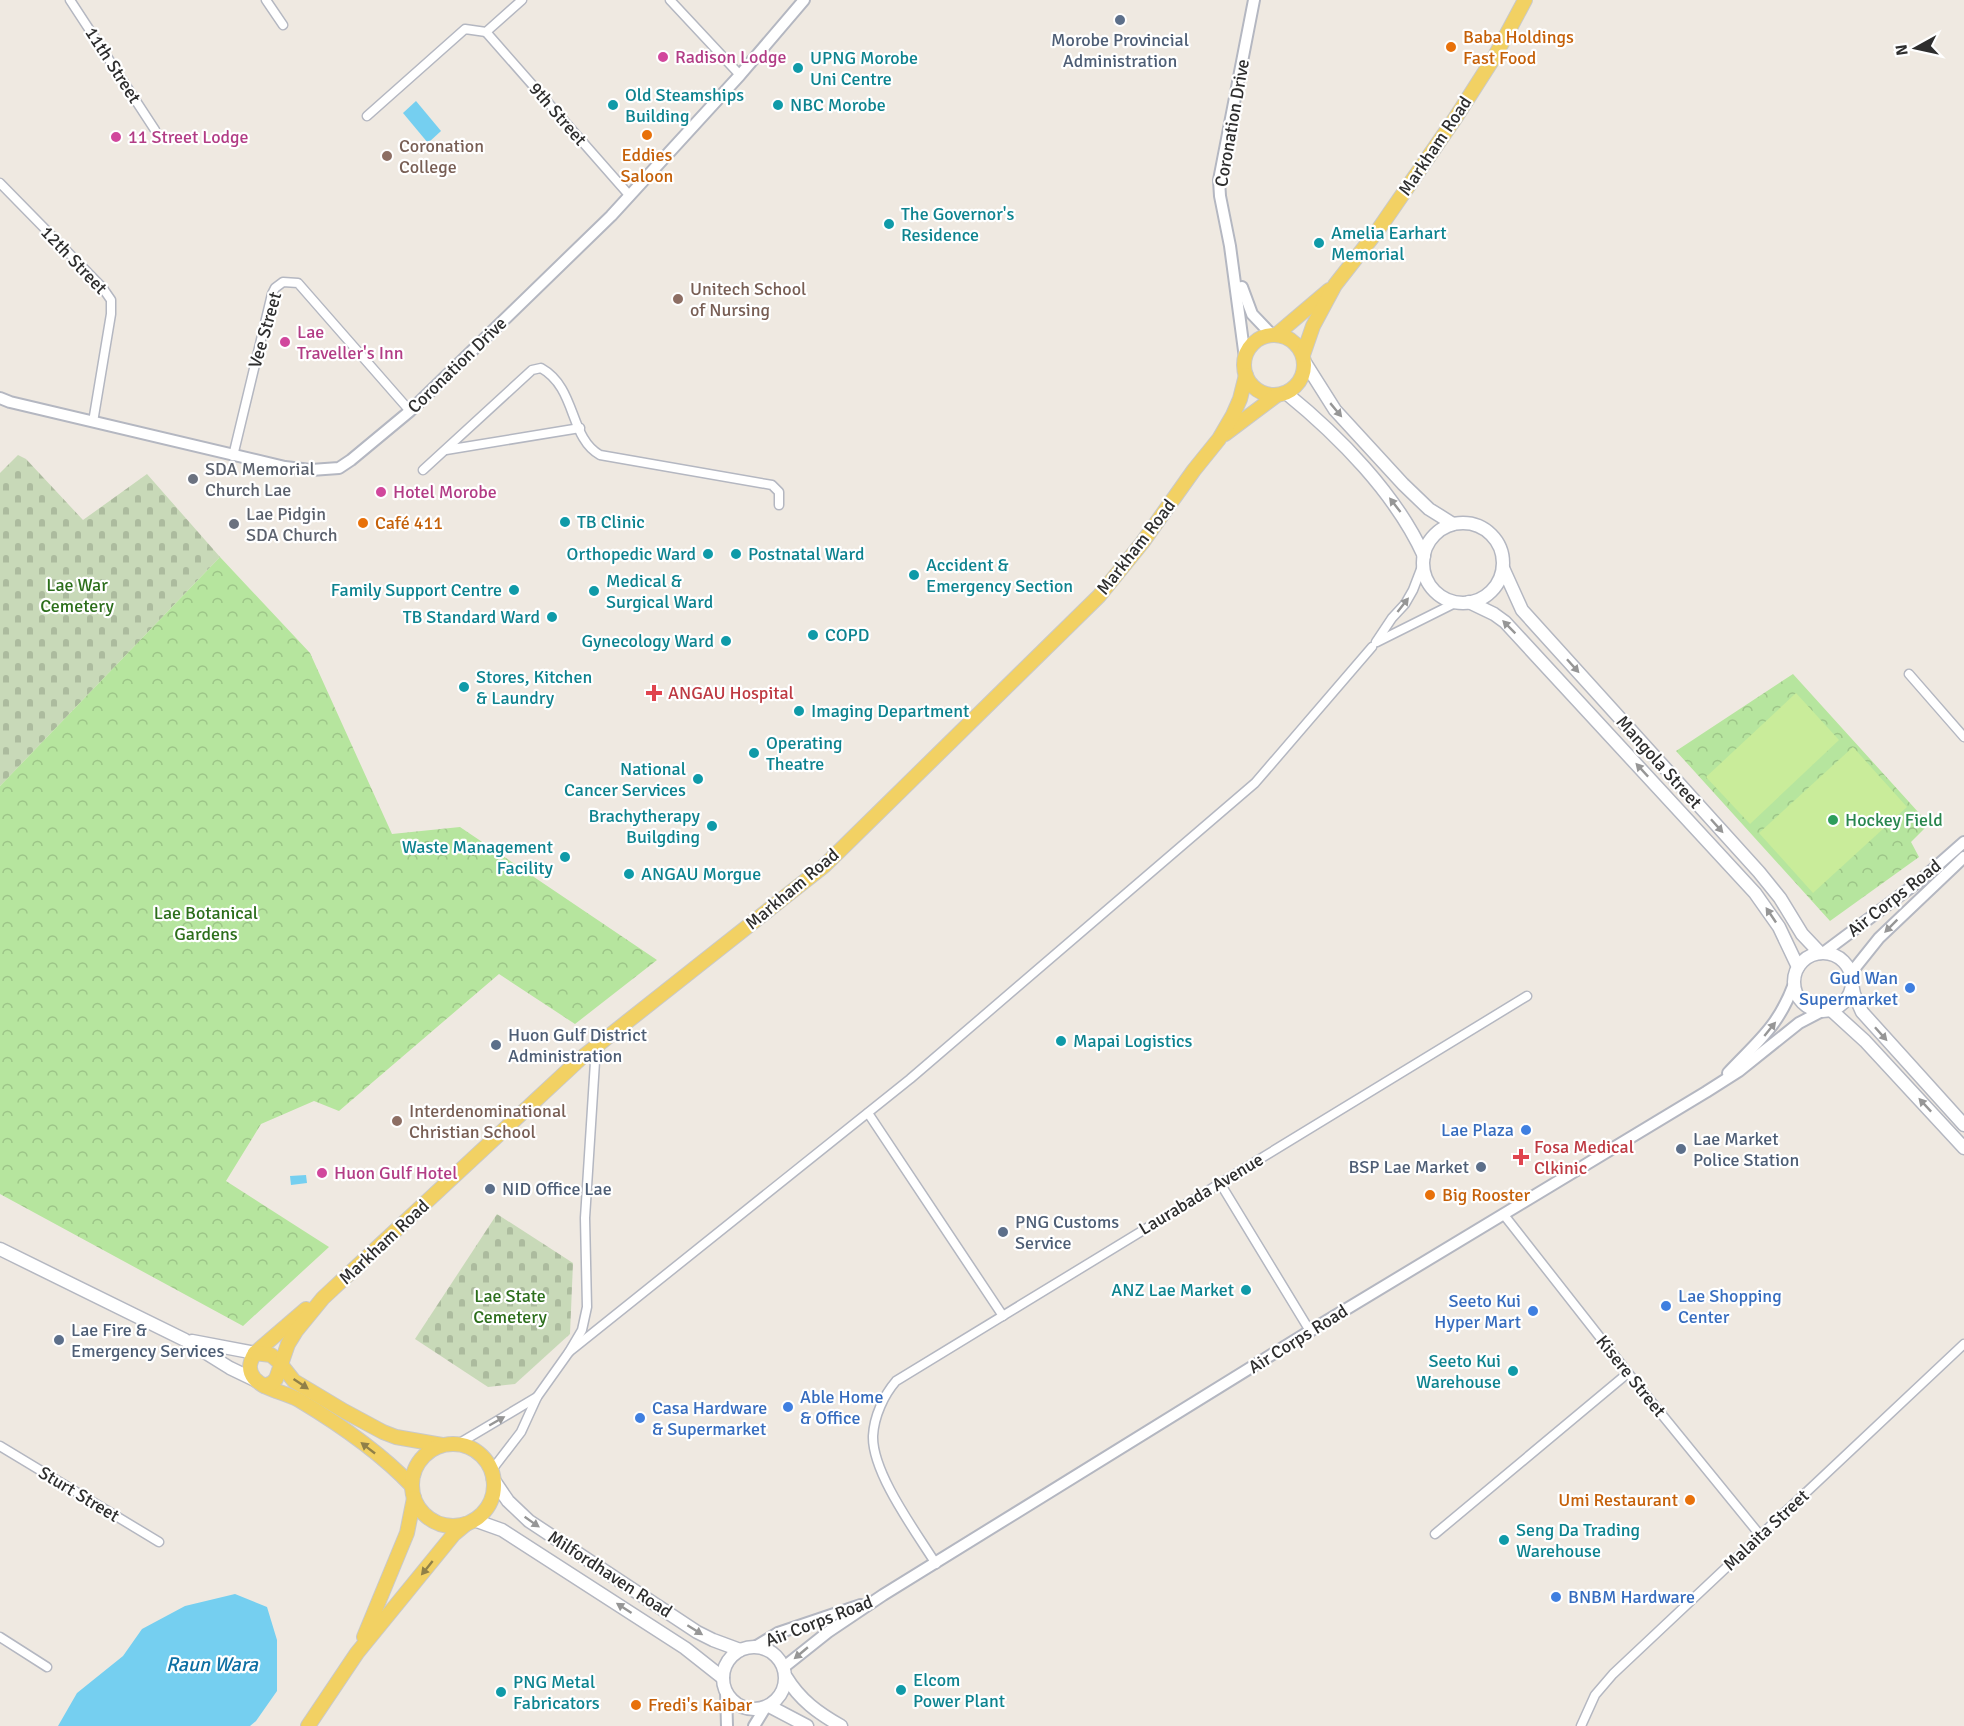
<svg xmlns="http://www.w3.org/2000/svg" width="1964" height="1726" font-family="Signika,sans-serif">
	<style>
		.cemetery { fill: url(#cemetery-stones) }
		.park { fill: url(#park-crowns) }
		.pitch { fill: #c9ec9a }
		.water { fill: #75cff0 }
		.lines { fill: none; stroke-linecap: round; stroke-linejoin: round }
		.minor-casing { stroke: #b4b7c1; stroke-width: 11 }
		.tertiary-casing { stroke: #b4b7c1; stroke-width: 14 }
		.secondary-casing { stroke: #b4b7c1; stroke-width: 15 }
		.primary-casing { stroke: #c9c9c9; stroke-width: 16 }
		.minor { stroke: #fff; stroke-width: 8 }
		.tertiary { stroke: #fff; stroke-width: 10 }
		.secondary { stroke: #fff; stroke-width: 12 }
		.primary { stroke: #f2d163; stroke-width: 14 }
		.oneway { fill: #969696 }
		.oneway2 { fill: #908048 }
		.service-dot { fill: #5c6f8a; stroke: #fff; stroke-width: 2 }
		.food-dot { fill: #e8710a; stroke: #fff; stroke-width: 2 }
		.hotel-dot { fill: #d1479c; stroke: #fff; stroke-width: 2 }
		.culture-dot { fill: #0f9aa8; stroke: #fff; stroke-width: 2 }
		.education-dot { fill: #8d6e63; stroke: #fff; stroke-width: 2 }
		.worship-dot { fill: #6b7280; stroke: #fff; stroke-width: 2 }
		.health-dot { fill: #e0444e; stroke: #fff; stroke-width: 2 }
		.leisure-dot { fill: #2e9e5b; stroke: #fff; stroke-width: 2 }
		.shop-dot { fill: #3f7fe0; stroke: #fff; stroke-width: 2 }
		.labels { text-anchor: middle; dominant-baseline: central; stroke-width: 4.5; stroke-linejoin: round; paint-order: stroke }
		.food-label { font-size: 18px; fill: #c56008; stroke: #fff; text-anchor: start }
		.service-label { font-size: 18px; fill: #4e5e75; stroke: #fff; text-anchor: start }
		.hotel-label { font-size: 18px; fill: #b23c85; stroke: #fff; text-anchor: start }
		.culture-label { font-size: 18px; fill: #0d838f; stroke: #fff; text-anchor: start }
		.street-label { font-size: 18px; fill: #2e2e2e; stroke: #fff }
		.education-label { font-size: 18px; fill: #785e54; stroke: #fff; text-anchor: start }
		.worship-label { font-size: 18px; fill: #5b616d; stroke: #fff; text-anchor: start }
		.park-label { font-size: 18px; fill: #2c6e1b; stroke: #fff }
		.health-label { font-size: 18px; fill: #be3a42; stroke: #fff; text-anchor: start }
		.leisure-label { font-size: 18px; fill: #27864d; stroke: #fff; text-anchor: start }
		.shop-label { font-size: 18px; fill: #366cbe; stroke: #fff; text-anchor: start }
		.water-label { font-size: 20px; font-style: italic; fill: #0d6fa3; stroke: #fff }
	</style>
	<defs>
		<pattern id="cemetery-stones" width="16" height="16" patternUnits="userSpaceOnUse" patternTransform="scale(1.5)"><rect width="16" height="16" fill="#c8d9b8"/><path d="M2 7V4a2 2 0 0 1 4 0v3zM10 15v-3a2 2 0 0 1 4 0v3z" fill="#acbb9e"/></pattern>
		<pattern id="park-crowns" width="20" height="18" patternUnits="userSpaceOnUse" patternTransform="scale(1.5)"><rect width="20" height="18" fill="#b6e59e"/><path d="M2 6a3 3 0 1 1 6 0M12 15a3 3 0 1 1 6 0" fill="none" stroke="#9dc588"/></pattern>
	</defs>
	<rect width="100%" height="100%" fill="#efe9e1"/>
	<g class="cemetery">
		<path d="M 18,455 L 26,459 L 83,520 L 147,474 L 220,557 L 0,786 L 0,473 Z"/>
		<path d="M 497,1214 L 573,1263 L 570,1334 L 515,1384 L 488,1387 L 415,1339 Z"/>
	</g>
	<g class="park">
		<path d="M 220,557 L 310,653 L 392,834 L 460,827 L 657,960 L 575,1024 L 499,974 L 339,1111 L 314,1101 L 261,1124 L 226,1181 L 329,1247 L 243,1326 L 0,1194 L 0,786 Z"/>
		<path d="M 1793,674 L 1929,824 L 1911,842 L 1919,857 L 1830,921 L 1676,751 Z"/>
	</g>
	<g class="pitch">
		<path d="M 1796,693 L 1839,740 L 1750,824 L 1706,777 Z"/>
		<path d="M 1853,747 L 1907,807 L 1813,893 L 1759,833 Z"/>
	</g>
	<g class="water">
		<path d="M 416,101 L 441,131 L 428,143 L 403,113 Z"/>
		<path d="M 306,1175 L 307,1183 L 291,1185 L 290,1176 Z"/>
		<path d="M 235,1594 L 267,1607 L 277,1640 L 277,1691 L 256,1721 L 250,1726 L 58,1726 L 77,1693 L 123,1656 L 142,1629 L 185,1606 Z"/>
	</g>
	<g class="lines">
		<defs>
			<g id="minor">
				<path d="M 70,0 L 155,130"/>
				<path d="M 266,0 L 283,25"/>
				<path d="M 670,0 L 740,75"/>
				<path d="M 486,32 L 630,196"/>
				<path d="M 367,116 L 465,29 L 486,32 L 522,0"/>
				<path d="M 0,183 L 102,287 L 111,300 L 111,314 L 93,422"/>
				<path d="M 446,450 L 580,428"/>
				<path d="M 233,456 L 272,294 L 275,288 L 283,282 L 298,283 L 410,411"/>
				<path d="M 423,470 L 532,370 L 541,368 C 577,388 569,438 600,455 L 772,485 L 779,492 L 779,505"/>
				<path d="M 1376,642 L 1392,618 L 1405,604 L 1413,590 L 1423,564"/>
				<path d="M 1377,642 L 1457,602"/>
				<path d="M 1909,674 L 1964,737"/>
				<path d="M 868,1113 L 1003,1316"/>
				<path d="M 1220,1183 L 1310,1331"/>
				<path d="M 1504,1215 L 1628,1373 L 1760,1535"/>
				<path d="M 569,1352 L 910,1079 L 1255,783 L 1372,647"/>
				<path d="M 458,1444 L 537,1397"/>
				<path d="M 0,1446 L 159,1542"/>
				<path d="M 491,1471 L 521,1432 L 537,1397 L 569,1352 L 582,1330 L 587,1307 L 585,1218 L 596,1046"/>
				<path d="M 1435,1534 L 1628,1373"/>
				<path d="M 936,1564 C 916,1532 872,1473 873,1436 C 874,1416 884,1395 896,1381 L 1527,996"/>
				<path d="M 0,1637 L 47,1667"/>
				<path d="M 1581,1726 L 1595,1695 L 1613,1674 L 1964,1344"/>
			</g>
			<g id="tertiary">
				<path d="M 1242,287 L 1252,314 L 1272,335"/>
				<path d="M 1245,358 L 1230,246 L 1220,196 L 1219,180 L 1254,0"/>
				<path d="M 0,398 L 10,402 L 285,467 L 311,470 L 339,468 L 351,460 L 410,411 L 611,216 L 740,75 L 804,0"/>
				<path d="M 1823,953 L 1922,879 L 1964,842"/>
				<path d="M 1851,973 L 1879,938 L 1964,857"/>
				<path d="M 1728,1073 C 1758,1041 1778,1027 1794,984"/>
				<path d="M 755,1647 L 778,1633 L 861,1605"/>
				<path d="M 784,1667 L 828,1632 L 883,1595 L 1310,1331 L 1706,1092 L 1739,1071 L 1799,1023 L 1822,1011"/>
				<path d="M 726,1691 L 727,1726"/>
				<path d="M 754,1726 L 765,1708"/>
			</g>
			<g id="secondary">
				<path d="M 1304,361 L 1335,410 L 1403,484 L 1429,509 L 1453,524"/>
				<path d="M 1286,393 C 1339,436 1396,494 1424,556"/>
				<circle cx="1463" cy="563" r="40"/>
				<path d="M 1503,568 L 1522,610 L 1759,872 L 1780,898 L 1802,934 L 1820,953"/>
				<path d="M 1469,602 L 1494,614 L 1505,622 L 1755,893 L 1779,927 L 1798,967"/>
				<circle cx="1823" cy="982" r="29"/>
				<path d="M 1852,984 L 1854,994 L 1862,1012 L 1964,1125"/>
				<path d="M 1831,1010 L 1865,1041 L 1964,1148"/>
				<path d="M 0,1249 L 185,1340 L 230,1368 L 257,1381"/>
				<path d="M 192,1341 L 255,1353"/>
				<path d="M 493,1479 L 508,1501 L 529,1521 L 697,1632 L 713,1640 L 740,1650"/>
				<path d="M 474,1520 L 502,1530 L 685,1648 L 723,1678"/>
				<circle cx="754" cy="1678" r="31"/>
				<path d="M 786,1677 C 800,1700 818,1713 841,1726"/>
				<path d="M 769,1706 L 807,1726"/>
			</g>
			<g id="primary">
				<path d="M 1276,335 L 1329,290"/>
				<circle cx="1274" cy="365" r="30"/>
				<path d="M 1303,355 L 1313,326 L 1335,285 L 1378,230 L 1456,117 L 1495,56 L 1525,0"/>
				<path d="M 1225,434 L 1277,395"/>
				<path d="M 306,1309 L 255,1353 C 250,1361 247,1369 254,1378 C 264,1390 285,1392 299,1400 C 339,1424 380,1452 412,1486"/>
				<path d="M 255,1353 L 271,1355 L 279,1362 L 294,1381 L 344,1411 L 383,1432 L 396,1437 L 442,1445"/>
				<path d="M 264,1386 L 272,1383 L 276,1379 L 288,1344 L 296,1331 L 323,1298 L 580,1059 L 824,866 L 1099,596 L 1142,543 L 1194,470 L 1219,439 L 1233,415 L 1240,399 L 1246,375"/>
				<circle cx="453" cy="1485" r="41"/>
				<path d="M 364,1637 L 407,1533 L 414,1498"/>
				<path d="M 308,1726 L 357,1653 L 454,1534 L 466,1524"/>
			</g>
		</defs>
		<use href="#minor" class="minor-casing"/>
		<use href="#tertiary" class="tertiary-casing"/>
		<use href="#secondary" class="secondary-casing"/>
		<use href="#primary" class="primary-casing"/>
		<use href="#minor" class="minor"/>
		<use href="#tertiary" class="tertiary"/>
		<use href="#secondary" class="secondary"/>
		<use href="#primary" class="primary"/>
	</g>
	<defs><path id="oneway-solid" d="M-6-.8H1V-3.2L6.5 0L1 3.2V.8H-6Z" transform="scale(1.5)"/></defs>
	<g class="oneway">
		<use href="#oneway-solid" transform="translate(1336 410) rotate(50)"/>
		<use href="#oneway-solid" transform="translate(1395 505) rotate(-128)"/>
		<use href="#oneway-solid" transform="translate(1403 605) rotate(-52)"/>
		<use href="#oneway-solid" transform="translate(1509 627) rotate(-135)"/>
		<use href="#oneway-solid" transform="translate(1573 666) rotate(48)"/>
		<use href="#oneway-solid" transform="translate(1642 770) rotate(-133)"/>
		<use href="#oneway-solid" transform="translate(1717 826) rotate(48)"/>
		<use href="#oneway-solid" transform="translate(1771 915) rotate(-124)"/>
		<use href="#oneway-solid" transform="translate(1891 926) rotate(135)"/>
		<use href="#oneway-solid" transform="translate(1770 1029) rotate(-51)"/>
		<use href="#oneway-solid" transform="translate(1881 1034) rotate(48)"/>
		<use href="#oneway-solid" transform="translate(1925 1105) rotate(-133)"/>
		<use href="#oneway-solid" transform="translate(497 1421) rotate(-30)"/>
		<use href="#oneway-solid" transform="translate(532 1522) rotate(35)"/>
		<use href="#oneway-solid" transform="translate(624 1608) rotate(-147)"/>
		<use href="#oneway-solid" transform="translate(695 1630) rotate(32)"/>
		<use href="#oneway-solid" transform="translate(801 1653) rotate(140)"/>
	</g>
	<g class="oneway2">
		<use href="#oneway-solid" transform="translate(301 1384) rotate(34)"/>
		<use href="#oneway-solid" transform="translate(368 1448) rotate(-142)"/>
		<use href="#oneway-solid" transform="translate(427 1568) rotate(129)"/>
	</g>
	<g class="service-dot">
		<circle cx="1120" cy="20" r="6"/>
		<circle cx="496" cy="1045" r="6"/>
		<circle cx="1681" cy="1149" r="6"/>
		<circle cx="1481" cy="1167" r="6"/>
		<circle cx="490" cy="1189" r="6"/>
		<circle cx="1003" cy="1232" r="6"/>
		<circle cx="59" cy="1340" r="6"/>
	</g>
	<g class="food-dot">
		<circle cx="1451" cy="47" r="6"/>
		<circle cx="647" cy="135" r="6"/>
		<circle cx="363" cy="523" r="6"/>
		<circle cx="1430" cy="1195" r="6"/>
		<circle cx="1690" cy="1500" r="6"/>
		<circle cx="636" cy="1705" r="6"/>
	</g>
	<g class="hotel-dot">
		<circle cx="663" cy="57" r="6"/>
		<circle cx="116" cy="137" r="6"/>
		<circle cx="285" cy="342" r="6"/>
		<circle cx="381" cy="492" r="6"/>
		<circle cx="322" cy="1173" r="6"/>
	</g>
	<g class="culture-dot">
		<circle cx="798" cy="68" r="6"/>
		<circle cx="613" cy="105" r="6"/>
		<circle cx="778" cy="105" r="6"/>
		<circle cx="889" cy="224" r="6"/>
		<circle cx="1319" cy="243" r="6"/>
		<circle cx="565" cy="522" r="6"/>
		<circle cx="708" cy="554" r="6"/>
		<circle cx="736" cy="554" r="6"/>
		<circle cx="914" cy="575" r="6"/>
		<circle cx="514" cy="590" r="6"/>
		<circle cx="594" cy="591" r="6"/>
		<circle cx="552" cy="617" r="6"/>
		<circle cx="813" cy="635" r="6"/>
		<circle cx="726" cy="641" r="6"/>
		<circle cx="464" cy="687" r="6"/>
		<circle cx="799" cy="711" r="6"/>
		<circle cx="754" cy="753" r="6"/>
		<circle cx="698" cy="779" r="6"/>
		<circle cx="712" cy="826" r="6"/>
		<circle cx="565" cy="857" r="6"/>
		<circle cx="629" cy="874" r="6"/>
		<circle cx="1061" cy="1041" r="6"/>
		<circle cx="1246" cy="1290" r="6"/>
		<circle cx="1513" cy="1371" r="6"/>
		<circle cx="1504" cy="1540" r="6"/>
		<circle cx="901" cy="1690" r="6"/>
		<circle cx="501" cy="1692" r="6"/>
	</g>
	<g class="education-dot">
		<circle cx="387" cy="156" r="6"/>
		<circle cx="678" cy="299" r="6"/>
		<circle cx="397" cy="1121" r="6"/>
	</g>
	<g class="worship-dot">
		<circle cx="193" cy="479" r="6"/>
		<circle cx="234" cy="524" r="6"/>
	</g>
	<g class="health-dot">
		<path d="M651 684h6v6h6v6h-6v6h-6v-6h-6v-6h6z"/>
		<path d="M1518 1148h6v6h6v6h-6v6h-6v-6h-6v-6h6z"/>
	</g>
	<circle class="leisure-dot" cx="1833" cy="820" r="6"/>
	<g class="shop-dot">
		<circle cx="1910" cy="988" r="6"/>
		<circle cx="1526" cy="1130" r="6"/>
		<circle cx="1666" cy="1306" r="6"/>
		<circle cx="1533" cy="1311" r="6"/>
		<circle cx="788" cy="1407" r="6"/>
		<circle cx="640" cy="1418" r="6"/>
		<circle cx="1556" cy="1597" r="6"/>
	</g>
	<g class="labels">
		<g class="food-label">
			<text x="1463" y="37">Baba Holdings<tspan x="1463" dy="21">Fast Food</tspan></text>
			<text x="647" y="155" text-anchor="middle">Eddies<tspan x="647" dy="21">Saloon</tspan></text>
			<text x="375" y="523">Café 411</text>
			<text x="1442" y="1195">Big Rooster</text>
			<text x="1678" y="1500" text-anchor="end">Umi Restaurant</text>
			<text x="648" y="1705">Fredi's Kaibar</text>
		</g>
		<g class="service-label">
			<text x="1120" y="40" text-anchor="middle">Morobe Provincial<tspan x="1120" dy="21">Administration</tspan></text>
			<text x="508" y="1035">Huon Gulf District<tspan x="508" dy="21">Administration</tspan></text>
			<text x="1693" y="1139">Lae Market<tspan x="1693" dy="21">Police Station</tspan></text>
			<text x="1469" y="1167" text-anchor="end">BSP Lae Market</text>
			<text x="502" y="1189">NID Office Lae</text>
			<text x="1015" y="1222">PNG Customs<tspan x="1015" dy="21">Service</tspan></text>
			<text x="71" y="1330">Lae Fire &amp;<tspan x="71" dy="21">Emergency Services</tspan></text>
		</g>
		<g class="hotel-label">
			<text x="675" y="57">Radison Lodge</text>
			<text x="128" y="137">11 Street Lodge</text>
			<text x="297" y="332">Lae<tspan x="297" dy="21">Traveller's Inn</tspan></text>
			<text x="393" y="492">Hotel Morobe</text>
			<text x="334" y="1173">Huon Gulf Hotel</text>
		</g>
		<g class="culture-label">
			<text x="810" y="58">UPNG Morobe<tspan x="810" dy="21">Uni Centre</tspan></text>
			<text x="625" y="95">Old Steamships<tspan x="625" dy="21">Building</tspan></text>
			<text x="790" y="105">NBC Morobe</text>
			<text x="901" y="214">The Governor's<tspan x="901" dy="21">Residence</tspan></text>
			<text x="1331" y="233">Amelia Earhart<tspan x="1331" dy="21">Memorial</tspan></text>
			<text x="577" y="522">TB Clinic</text>
			<text x="696" y="554" text-anchor="end">Orthopedic Ward</text>
			<text x="748" y="554">Postnatal Ward</text>
			<text x="926" y="565">Accident &amp;<tspan x="926" dy="21">Emergency Section</tspan></text>
			<text x="606" y="581">Medical &amp;<tspan x="606" dy="21">Surgical Ward</tspan></text>
			<text x="502" y="590" text-anchor="end">Family Support Centre</text>
			<text x="540" y="617" text-anchor="end">TB Standard Ward</text>
			<text x="825" y="635">COPD</text>
			<text x="714" y="641" text-anchor="end">Gynecology Ward</text>
			<text x="476" y="677">Stores, Kitchen<tspan x="476" dy="21">&amp; Laundry</tspan></text>
			<text x="811" y="711">Imaging Department</text>
			<text x="766" y="743">Operating<tspan x="766" dy="21">Theatre</tspan></text>
			<text x="686" y="769" text-anchor="end">National<tspan x="686" dy="21">Cancer Services</tspan></text>
			<text x="700" y="816" text-anchor="end">Brachytherapy<tspan x="700" dy="21">Builgding</tspan></text>
			<text x="553" y="847" text-anchor="end">Waste Management<tspan x="553" dy="21">Facility</tspan></text>
			<text x="641" y="874">ANGAU Morgue</text>
			<text x="1073" y="1041">Mapai Logistics</text>
			<text x="1234" y="1290" text-anchor="end">ANZ Lae Market</text>
			<text x="1501" y="1361" text-anchor="end">Seeto Kui<tspan x="1501" dy="21">Warehouse</tspan></text>
			<text x="1516" y="1530">Seng Da Trading<tspan x="1516" dy="21">Warehouse</tspan></text>
			<text x="913" y="1680">Elcom<tspan x="913" dy="21">Power Plant</tspan></text>
			<text x="513" y="1682">PNG Metal<tspan x="513" dy="21">Fabricators</tspan></text>
		</g>
		<g class="street-label">
			<text transform="translate(113 65) rotate(57)">11th Street</text>
			<text transform="translate(558 114) rotate(49)">9th Street</text>
			<text transform="translate(1232 123) rotate(-80)">Coronation Drive</text>
			<text transform="translate(1435 146) rotate(-56)">Markham Road</text>
			<text transform="translate(74 260) rotate(46)">12th Street</text>
			<text transform="translate(265 330) rotate(-74)">Vee Street</text>
			<text transform="translate(457 365) rotate(-44)">Coronation Drive</text>
			<text transform="translate(1136 547) rotate(-52)">Markham Road</text>
			<text transform="translate(1659 762) rotate(48)">Mangola Street</text>
			<text transform="translate(792 889) rotate(-40)">Markham Road</text>
			<text transform="translate(1894 898) rotate(-38)">Air Corps Road</text>
			<text transform="translate(1201 1194) rotate(-31)">Laurabada Avenue</text>
			<text transform="translate(384 1242) rotate(-43)">Markham Road</text>
			<text transform="translate(1298 1339) rotate(-32)">Air Corps Road</text>
			<text transform="translate(1631 1376) rotate(51)">Kisere Street</text>
			<text transform="translate(79 1494) rotate(31)">Sturt Street</text>
			<text transform="translate(1766 1530) rotate(-43)">Malaita Street</text>
			<text transform="translate(610 1574) rotate(33)">Milfordhaven Road</text>
			<text transform="translate(819 1621) rotate(-21)">Air Corps Road</text>
		</g>
		<g class="education-label">
			<text x="399" y="146">Coronation<tspan x="399" dy="21">College</tspan></text>
			<text x="690" y="289">Unitech School<tspan x="690" dy="21">of Nursing</tspan></text>
			<text x="409" y="1111">Interdenominational<tspan x="409" dy="21">Christian School</tspan></text>
		</g>
		<g class="worship-label">
			<text x="205" y="469">SDA Memorial<tspan x="205" dy="21">Church Lae</tspan></text>
			<text x="246" y="514">Lae Pidgin<tspan x="246" dy="21">SDA Church</tspan></text>
		</g>
		<g class="park-label">
			<text x="77" y="585">Lae War<tspan x="77" dy="21">Cemetery</tspan></text>
			<text x="206" y="913">Lae Botanical<tspan x="206" dy="21">Gardens</tspan></text>
			<text x="510" y="1296">Lae State<tspan x="510" dy="21">Cemetery</tspan></text>
		</g>
		<g class="health-label">
			<text x="668" y="693">ANGAU Hospital</text>
			<text x="1534" y="1147">Fosa Medical<tspan x="1534" dy="21">Clkinic</tspan></text>
		</g>
		<g class="leisure-label">
			<text x="1845" y="820">Hockey Field</text>
		</g>
		<g class="shop-label">
			<text x="1898" y="978" text-anchor="end">Gud Wan<tspan x="1898" dy="21">Supermarket</tspan></text>
			<text x="1514" y="1130" text-anchor="end">Lae Plaza</text>
			<text x="1678" y="1296">Lae Shopping<tspan x="1678" dy="21">Center</tspan></text>
			<text x="1521" y="1301" text-anchor="end">Seeto Kui<tspan x="1521" dy="21">Hyper Mart</tspan></text>
			<text x="800" y="1397">Able Home<tspan x="800" dy="21">&amp; Office</tspan></text>
			<text x="652" y="1408">Casa Hardware<tspan x="652" dy="21">&amp; Supermarket</tspan></text>
			<text x="1568" y="1597">BNBM Hardware</text>
		</g>
		<g class="water-label">
			<text x="212" y="1664">Raun Wara</text>
		</g>
	</g>
	<g transform="translate(1916 48) rotate(262)" stroke="#ffffff" stroke-width="4.5" paint-order="stroke">
	<path d="M0-4.5L10 22L0 15L-10 22Z" fill="#2e2e2e"/>
	<text y="-9" font-size="16" font-weight="bold" text-anchor="middle" fill="#2e2e2e">N</text>
	</g>
</svg>
